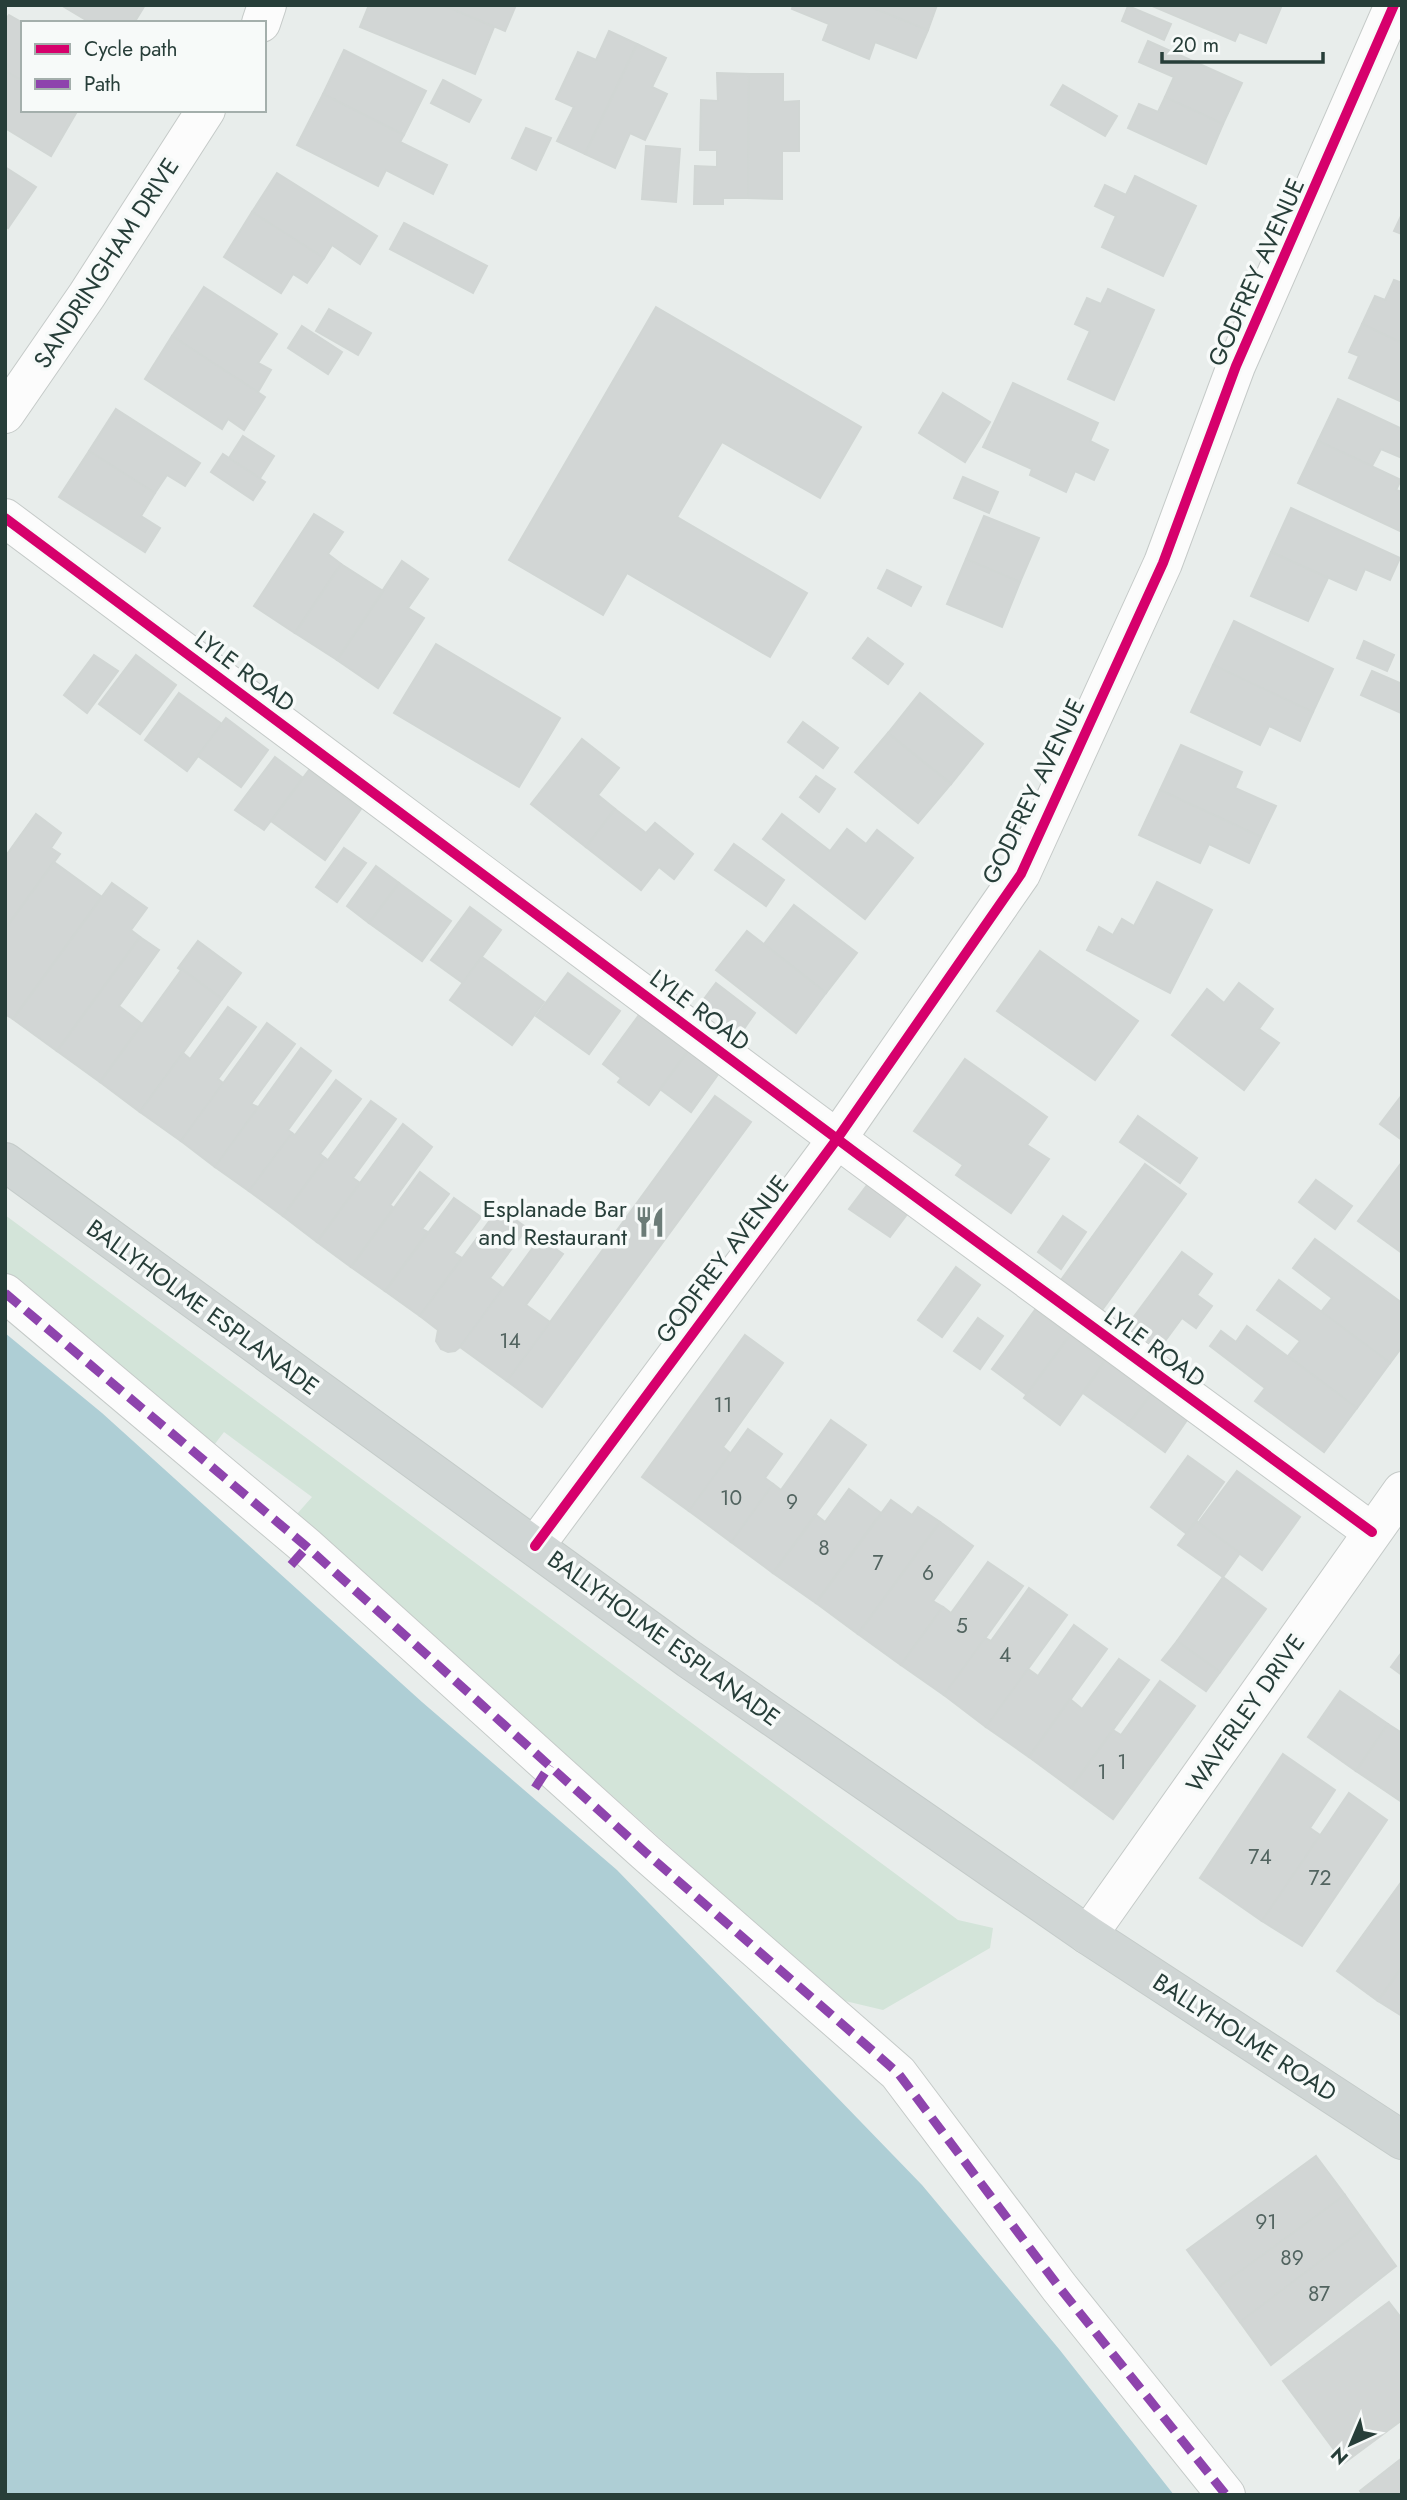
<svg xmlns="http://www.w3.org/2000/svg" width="1407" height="2500" font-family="Jost,sans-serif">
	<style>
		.green { fill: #d3e4d9 }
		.water { fill: #aeced5 }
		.building { fill: #d2d6d5; stroke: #d1d6d4; stroke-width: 2 }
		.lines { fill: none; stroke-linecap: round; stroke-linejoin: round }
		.minor-casing { stroke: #c5cac8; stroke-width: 40 }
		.major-casing { stroke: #c4cbc9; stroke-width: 40 }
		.minor { stroke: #fcfcfc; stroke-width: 38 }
		.major { stroke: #d0d6d5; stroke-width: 38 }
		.quiet { stroke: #8e44ad; stroke-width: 9; stroke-dasharray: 18 9; stroke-linecap: butt }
		.cycleway-casing { stroke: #f7faf9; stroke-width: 15 }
		.cycleway { stroke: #d6006c; stroke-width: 10 }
		.labels { text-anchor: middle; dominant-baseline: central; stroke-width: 7; stroke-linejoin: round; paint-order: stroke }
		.number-label { font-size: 21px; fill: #526460 }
		.street-label { font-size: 24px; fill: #273e39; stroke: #f7faf9 }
		.poi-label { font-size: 24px; fill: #273e39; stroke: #f7faf9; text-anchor: end }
	</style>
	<rect width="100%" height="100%" fill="#e8edeb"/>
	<path class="green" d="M 5,1215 L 958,1920 L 993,1928 L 990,1948 L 883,2010 L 841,2000 L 297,1514 L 312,1497 L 224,1432 L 211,1449 L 5,1278 Z"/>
	<path class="water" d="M 5,1333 L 102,1413 L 422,1702 L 617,1870 L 922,2185 L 1059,2349 L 1174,2495 L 5,2495 Z"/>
	<g class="building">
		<path d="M 61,5 L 145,5 L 134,23 L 91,23 Z"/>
		<path d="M 369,5 L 443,5 L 494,27 L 475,74 L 360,27 Z"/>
		<path d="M 443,5 L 516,5 L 505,31 Z"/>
		<path d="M 793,5 L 866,5 L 928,30 L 916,58 L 875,42 L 869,59 L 823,40 L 829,24 L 792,9 Z"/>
		<path d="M 866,5 L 937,5 L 928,30 Z"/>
		<path d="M 1150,5 L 1282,5 L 1266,43 L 1239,32 L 1235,41 Z"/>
		<path d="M 1128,6 L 1171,24 L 1164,40 L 1122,21 Z"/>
		<path d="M 9,15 L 23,23 L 23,81 L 5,71 L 8,65 L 5,63 L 5,20 Z"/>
		<path d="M 609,31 L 637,44 L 585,154 L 557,141 L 574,107 L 556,99 L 578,52 L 596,60 Z"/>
		<path d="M 1148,41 L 1242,83 L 1223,124 L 1165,97 L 1174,77 L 1139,62 Z"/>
		<path d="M 637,44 L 666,58 L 652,87 L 667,94 L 645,140 L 630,133 L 615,168 L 585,154 Z"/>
		<path d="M 344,50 L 426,91 L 404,135 L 323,94 Z"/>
		<path d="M 5,71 L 23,81 L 23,110 L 71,110 L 76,113 L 51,156 L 5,128 Z"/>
		<path d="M 717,73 L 749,74 L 748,198 L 723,198 L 723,204 L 694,204 L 695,166 L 717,167 L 717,150 L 700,150 L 701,100 L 718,101 Z"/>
		<path d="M 749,74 L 783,74 L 783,102 L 799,101 L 799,151 L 782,151 L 782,199 L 748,198 Z"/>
		<path d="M 443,80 L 481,100 L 469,122 L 431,103 Z"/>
		<path d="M 1063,85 L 1117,116 L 1105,136 L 1051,105 Z"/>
		<path d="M 323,94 L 404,135 L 400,142 L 447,165 L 433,194 L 386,170 L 378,186 L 297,145 Z"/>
		<path d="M 1165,97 L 1223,124 L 1206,164 L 1128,128 L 1139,104 L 1158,112 Z"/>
		<path d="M 526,128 L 551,138 L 536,170 L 512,158 Z"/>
		<path d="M 646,146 L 680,149 L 676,202 L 642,199 Z"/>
		<path d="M 5,167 L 36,187 L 8,228 L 5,226 Z"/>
		<path d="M 277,173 L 377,236 L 360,264 L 332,245 L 324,258 L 252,212 Z"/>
		<path d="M 1135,176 L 1196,206 L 1163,276 L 1102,247 L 1116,216 L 1095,206 L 1105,185 L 1126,195 Z"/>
		<path d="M 252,212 L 324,258 L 307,283 L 293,274 L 281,293 L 224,257 Z"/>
		<path d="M 1402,214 L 1402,234 L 1394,231 Z"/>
		<path d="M 404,223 L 487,266 L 473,293 L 390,249 Z"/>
		<path d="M 1394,280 L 1402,283 L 1402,343 L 1362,324 L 1375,296 L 1385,300 Z"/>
		<path d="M 204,287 L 277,334 L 258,363 L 271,370 L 258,392 L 172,336 Z"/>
		<path d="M 1108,289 L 1154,310 L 1114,400 L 1068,379 L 1090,331 L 1075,324 L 1087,298 L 1101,304 Z"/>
		<path d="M 656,307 L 861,427 L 820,498 L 722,442 L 677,517 L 807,593 L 770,657 L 627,573 L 603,615 L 509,560 Z"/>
		<path d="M 329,309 L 371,333 L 358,355 L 316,331 Z"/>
		<path d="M 1362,324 L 1402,343 L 1402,402 L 1349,378 L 1359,356 L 1349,352 Z"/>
		<path d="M 302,326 L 342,352 L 328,374 L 288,348 Z"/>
		<path d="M 172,336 L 265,397 L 244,430 L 228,419 L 222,429 L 145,379 Z"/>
		<path d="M 1013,383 L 1098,423 L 1090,441 L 1108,450 L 1094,480 L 1075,471 L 1066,492 L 1030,475 L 1032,469 L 983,447 Z"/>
		<path d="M 943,393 L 990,422 L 965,462 L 919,433 Z"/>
		<path d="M 1338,399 L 1402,429 L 1402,458 L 1381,449 L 1372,466 L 1318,441 Z"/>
		<path d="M 116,409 L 200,463 L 185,486 L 167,475 L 155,493 L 89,451 Z"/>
		<path d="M 243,436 L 274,456 L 260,478 L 229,458 Z"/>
		<path d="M 1318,441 L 1401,480 L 1396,490 L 1402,492 L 1402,532 L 1298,483 Z"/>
		<path d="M 89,451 L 155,493 L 141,516 L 160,528 L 145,552 L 59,497 Z"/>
		<path d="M 223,454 L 265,482 L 253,500 L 211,472 Z"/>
		<path d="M 963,477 L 998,492 L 989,513 L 954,498 Z"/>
		<path d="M 1291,508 L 1400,558 L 1390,580 L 1365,569 L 1356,590 L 1271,552 Z"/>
		<path d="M 314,514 L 343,532 L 328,554 L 341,564 L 295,633 L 254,606 Z"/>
		<path d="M 984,516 L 1039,538 L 1020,582 L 966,559 Z"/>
		<path d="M 1271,552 L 1328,578 L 1308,621 L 1251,596 Z"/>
		<path d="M 966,559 L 1020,582 L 1002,627 L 947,604 Z"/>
		<path d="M 402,561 L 428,579 L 408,608 L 424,618 L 378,688 L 337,660 Z"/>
		<path d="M 341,564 L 383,591 L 337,660 L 295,633 Z"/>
		<path d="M 887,570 L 921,587 L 911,606 L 878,588 Z"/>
		<path d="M 1234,621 L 1333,669 L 1313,712 L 1213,665 Z"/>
		<path d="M 868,638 L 903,664 L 888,684 L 853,658 Z"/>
		<path d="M 1364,641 L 1394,655 L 1387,671 L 1357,658 Z"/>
		<path d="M 436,644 L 560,718 L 519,787 L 394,713 Z"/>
		<path d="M 94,655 L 118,671 L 87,713 L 64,695 Z"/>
		<path d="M 136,655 L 176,685 L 140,734 L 99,704 Z"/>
		<path d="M 1213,665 L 1313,712 L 1300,741 L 1269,726 L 1260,745 L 1191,712 Z"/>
		<path d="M 1372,671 L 1402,684 L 1401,713 L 1361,695 Z"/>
		<path d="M 179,693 L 222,724 L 187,771 L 145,740 Z"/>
		<path d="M 920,693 L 983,744 L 951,784 L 888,733 Z"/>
		<path d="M 226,718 L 268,750 L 241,787 L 198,756 Z"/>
		<path d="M 803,722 L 838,748 L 823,768 L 788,742 Z"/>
		<path d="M 888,733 L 951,784 L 918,823 L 855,772 Z"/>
		<path d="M 582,739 L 619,768 L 598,795 L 615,809 L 586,847 L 531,804 Z"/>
		<path d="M 1181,745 L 1242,772 L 1235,788 L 1276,806 L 1261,837 L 1160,790 Z"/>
		<path d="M 275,757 L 303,778 L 264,830 L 235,810 Z"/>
		<path d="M 309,770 L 361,809 L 325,860 L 271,821 Z"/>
		<path d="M 816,776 L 835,789 L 819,812 L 800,797 Z"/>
		<path d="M 1160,790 L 1261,837 L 1249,863 L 1209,844 L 1200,863 L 1139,835 Z"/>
		<path d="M 615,809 L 646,833 L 655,823 L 693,854 L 674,879 L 659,867 L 641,890 L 586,847 Z"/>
		<path d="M 36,814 L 61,833 L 51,848 L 60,854 L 5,929 L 5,857 Z"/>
		<path d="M 782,814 L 830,851 L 847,829 L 866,844 L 877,830 L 913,858 L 865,919 L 763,839 Z"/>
		<path d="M 734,844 L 784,880 L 766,906 L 715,870 Z"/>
		<path d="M 344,848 L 366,863 L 337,902 L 316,887 Z"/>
		<path d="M 54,862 L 102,897 L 13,1019 L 5,1014 L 5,929 Z"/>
		<path d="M 376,866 L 399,883 L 369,923 L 347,906 Z"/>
		<path d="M 1157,882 L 1212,910 L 1170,993 L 1087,950 L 1099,927 L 1113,935 L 1122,919 L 1134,926 Z"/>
		<path d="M 112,883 L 147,908 L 131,930 L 140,937 L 57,1051 L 13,1019 Z"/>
		<path d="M 399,883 L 451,921 L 422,961 L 369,923 Z"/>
		<path d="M 794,905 L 857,953 L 826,993 L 764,944 Z"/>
		<path d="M 470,907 L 501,930 L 463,983 L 431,960 Z"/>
		<path d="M 747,931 L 826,993 L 796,1033 L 716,970 Z"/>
		<path d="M 140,937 L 159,950 L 119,1006 L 142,1024 L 100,1082 L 57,1051 Z"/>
		<path d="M 198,941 L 241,973 L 222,999 L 178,968 Z"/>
		<path d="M 1040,951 L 1138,1021 L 1095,1080 L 997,1011 Z"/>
		<path d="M 482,957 L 544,1002 L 512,1045 L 450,1000 Z"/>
		<path d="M 182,969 L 222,999 L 140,1112 L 100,1082 Z"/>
		<path d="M 568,973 L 620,1011 L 589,1054 L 536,1016 Z"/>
		<path d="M 716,983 L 755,1013 L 741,1033 L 701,1003 Z"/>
		<path d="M 1239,983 L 1273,1009 L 1259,1029 L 1279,1043 L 1244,1090 L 1172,1035 L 1207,989 L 1224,1003 Z"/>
		<path d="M 228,1007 L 256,1027 L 218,1079 L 223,1083 L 181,1141 L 140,1112 L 183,1053 L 190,1059 Z"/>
		<path d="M 639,1015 L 688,1051 L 649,1105 L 618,1082 L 621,1078 L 603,1064 Z"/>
		<path d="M 267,1023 L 295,1044 L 251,1104 L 258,1107 L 215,1167 L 181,1141 Z"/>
		<path d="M 301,1048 L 331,1071 L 288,1130 L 292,1133 L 249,1191 L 215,1167 Z"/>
		<path d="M 688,1051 L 719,1073 L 691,1112 L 660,1089 Z"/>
		<path d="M 965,1059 L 1047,1117 L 1027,1145 L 1049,1159 L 1011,1213 L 956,1175 L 963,1165 L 914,1131 Z"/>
		<path d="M 336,1080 L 361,1099 L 320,1154 L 325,1158 L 283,1216 L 249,1191 L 292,1133 L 295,1135 Z"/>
		<path d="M 1402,1095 L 1402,1140 L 1380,1124 Z"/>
		<path d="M 715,1096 L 751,1122 L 542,1407 L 507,1381 Z"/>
		<path d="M 371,1101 L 396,1119 L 353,1178 L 360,1183 L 317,1242 L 283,1216 L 325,1158 L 328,1160 Z"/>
		<path d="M 1138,1116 L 1197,1158 L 1180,1183 L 1120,1142 Z"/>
		<path d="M 403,1124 L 432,1147 L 390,1205 L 394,1208 L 351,1267 L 317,1242 Z"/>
		<path d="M 1402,1162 L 1402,1253 L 1358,1221 Z"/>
		<path d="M 1145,1164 L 1186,1194 L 1102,1310 L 1061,1280 Z"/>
		<path d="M 420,1172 L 449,1194 L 422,1229 L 428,1232 L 385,1291 L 351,1267 Z"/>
		<path d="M 1316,1180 L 1352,1206 L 1335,1229 L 1299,1202 Z"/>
		<path d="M 868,1184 L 908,1213 L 890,1237 L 849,1209 Z"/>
		<path d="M 454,1198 L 481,1217 L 454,1253 L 462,1258 L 420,1316 L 385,1291 Z"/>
		<path d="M 499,1208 L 527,1228 L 490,1278 L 503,1288 L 460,1347 L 455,1351 L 448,1352 L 441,1349 L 436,1341 L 438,1330 L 420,1316 Z"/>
		<path d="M 1063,1216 L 1086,1232 L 1061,1269 L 1038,1252 Z"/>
		<path d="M 540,1238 L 563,1254 L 526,1305 L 550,1322 L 507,1381 L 460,1347 Z"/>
		<path d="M 1315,1239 L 1402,1303 L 1402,1347 L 1390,1363 L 1321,1312 L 1332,1298 L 1293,1268 Z"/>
		<path d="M 1182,1252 L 1212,1274 L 1197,1295 L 1212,1306 L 1196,1328 L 1182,1318 L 1159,1349 L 1127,1326 Z"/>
		<path d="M 956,1267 L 980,1285 L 942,1337 L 918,1320 Z"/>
		<path d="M 1279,1280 L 1390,1363 L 1357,1408 L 1288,1356 L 1300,1341 L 1257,1310 Z"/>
		<path d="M 1035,1310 L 1070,1335 L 1027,1395 L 992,1369 Z"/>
		<path d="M 978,1318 L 1003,1336 L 980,1369 L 954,1351 Z"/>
		<path d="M 1247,1326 L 1357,1408 L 1324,1452 L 1255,1401 L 1265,1388 L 1210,1346 L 1221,1331 L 1236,1342 Z"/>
		<path d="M 745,1335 L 783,1363 L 723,1447 L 731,1454 L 689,1511 L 642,1477 Z"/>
		<path d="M 1070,1335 L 1105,1361 L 1060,1425 L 1024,1398 Z"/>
		<path d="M 1105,1361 L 1151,1394 L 1128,1425 L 1083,1393 Z"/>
		<path d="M 1151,1394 L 1187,1420 L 1165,1452 L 1128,1425 Z"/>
		<path d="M 831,1420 L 866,1445 L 773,1573 L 731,1542 L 773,1484 L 781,1490 Z"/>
		<path d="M 748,1429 L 782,1454 L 765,1478 L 773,1484 L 731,1542 L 689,1511 Z"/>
		<path d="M 1188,1456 L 1224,1482 L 1187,1534 L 1151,1507 Z"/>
		<path d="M 1237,1471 L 1300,1517 L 1262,1570 L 1198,1523 Z"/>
		<path d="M 849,1489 L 881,1513 L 816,1603 L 773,1573 L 816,1515 L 825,1522 Z"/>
		<path d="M 891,1500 L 912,1515 L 918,1507 L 940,1522 L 858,1634 L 816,1603 Z"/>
		<path d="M 1196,1521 L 1240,1553 L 1223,1577 L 1178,1545 Z"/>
		<path d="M 940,1522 L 973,1546 L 933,1601 L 943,1607 L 901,1665 L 858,1634 Z"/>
		<path d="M 988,1562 L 1023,1586 L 944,1695 L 901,1665 L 943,1607 L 951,1613 Z"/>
		<path d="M 1223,1577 L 1266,1609 L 1220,1672 L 1177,1641 Z"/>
		<path d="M 1029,1588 L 1067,1615 L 986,1727 L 944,1695 L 985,1638 L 991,1641 Z"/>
		<path d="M 1074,1625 L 1107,1649 L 1029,1757 L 986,1727 L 1028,1669 L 1038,1676 Z"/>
		<path d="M 1177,1641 L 1220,1672 L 1206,1691 L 1162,1660 Z"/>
		<path d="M 1402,1652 L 1402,1675 L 1391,1667 Z"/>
		<path d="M 1119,1659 L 1149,1680 L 1071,1788 L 1029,1757 L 1070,1699 L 1082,1709 Z"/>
		<path d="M 1160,1681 L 1195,1706 L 1113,1819 L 1071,1788 L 1113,1730 L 1121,1735 Z"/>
		<path d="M 1340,1691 L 1388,1724 L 1356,1771 L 1308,1737 Z"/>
		<path d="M 1388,1724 L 1402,1733 L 1402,1802 L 1356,1771 Z"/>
		<path d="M 1283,1754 L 1335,1790 L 1310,1828 L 1320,1835 L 1262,1921 L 1200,1878 Z"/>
		<path d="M 1349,1793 L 1387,1820 L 1302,1946 L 1262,1921 Z"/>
		<path d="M 1402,1881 L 1402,1967 L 1378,2001 L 1337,1971 Z"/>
		<path d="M 1402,1967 L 1402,2016 L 1378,2001 Z"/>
		<path d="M 1316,2156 L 1345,2195 L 1216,2289 L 1187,2250 Z"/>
		<path d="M 1345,2195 L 1367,2226 L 1240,2322 L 1216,2289 Z"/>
		<path d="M 1367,2226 L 1396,2266 L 1271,2365 L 1240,2322 Z"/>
		<path d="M 1389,2302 L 1402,2319 L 1402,2420 L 1344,2463 L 1283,2381 Z"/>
		<path d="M 1402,2458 L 1402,2495 L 1363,2495 L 1360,2491 Z"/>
	</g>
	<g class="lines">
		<defs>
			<g id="minor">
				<path d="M 261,23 L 267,5"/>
				<path d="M 5,414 L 87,295 L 206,110"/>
				<path d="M 5,518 L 860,1156 L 1372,1532"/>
				<path d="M 5,1293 L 307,1547 L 645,1852 L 898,2073 L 1059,2287 L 1226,2495"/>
				<path d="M 535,1546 L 837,1139 L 1021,874 L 1163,563 L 1236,366 L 1394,5"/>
				<path d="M 1088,1935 L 1402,1491"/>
			</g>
			<path id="major" d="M 5,1162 L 689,1659 L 1088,1935 L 1402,2140"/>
		</defs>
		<use href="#minor" class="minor-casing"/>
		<use href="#major" class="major-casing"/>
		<use href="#minor" class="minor"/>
		<use href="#major" class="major"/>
		<g class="quiet">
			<path d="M 5,1293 L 307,1547 L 645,1852 L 898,2073 L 1059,2287 L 1226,2495"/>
			<path d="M 291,1565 L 307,1547"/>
			<path d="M 535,1788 L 550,1765"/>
		</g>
		<defs>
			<g id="cycleway">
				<path d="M 5,518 L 860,1156 L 1372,1532"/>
				<path d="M 535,1546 L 837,1139 L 1021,874 L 1163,563 L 1236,366 L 1394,5"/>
			</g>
		</defs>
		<use href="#cycleway" class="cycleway-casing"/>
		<use href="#cycleway" class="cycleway"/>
	</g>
	<defs>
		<symbol id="restaurant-bare" viewBox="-9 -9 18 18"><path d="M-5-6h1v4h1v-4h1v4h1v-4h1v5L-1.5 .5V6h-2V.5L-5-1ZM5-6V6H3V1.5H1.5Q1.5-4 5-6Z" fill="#6b7b77" stroke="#f7faf9" stroke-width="2.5" paint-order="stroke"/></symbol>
	</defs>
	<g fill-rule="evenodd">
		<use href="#restaurant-bare" x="628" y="1200" width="44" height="44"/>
	</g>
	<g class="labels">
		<g class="number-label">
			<text x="510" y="1341">14</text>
			<text x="723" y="1405">11</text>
			<text x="731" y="1498">10</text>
			<text x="792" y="1502">9</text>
			<text x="824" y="1548">8</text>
			<text x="878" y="1563">7</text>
			<text x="928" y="1573">6</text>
			<text x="962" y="1626">5</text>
			<text x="1005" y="1655">4</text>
			<text x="1122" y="1762">1</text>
			<text x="1102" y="1772">1</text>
			<text x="1260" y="1857">74</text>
			<text x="1320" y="1878">72</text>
			<text x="1266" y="2222">91</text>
			<text x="1292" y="2258">89</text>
			<text x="1319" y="2294">87</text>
		</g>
		<g class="street-label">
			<text transform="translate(106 263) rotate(-57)">SANDRINGHAM DRIVE</text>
			<text transform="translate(1256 272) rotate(-66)">GODFREY AVENUE</text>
			<text transform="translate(245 671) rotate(37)">LYLE ROAD</text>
			<text transform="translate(1033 791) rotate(-64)">GODFREY AVENUE</text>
			<text transform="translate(700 1010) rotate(37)">LYLE ROAD</text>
			<text transform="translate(722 1259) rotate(-53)">GODFREY AVENUE</text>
			<text transform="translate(203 1307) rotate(36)">BALLYHOLME ESPLANADE</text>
			<text transform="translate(1155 1347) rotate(36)">LYLE ROAD</text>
			<text transform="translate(664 1638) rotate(36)">BALLYHOLME ESPLANADE</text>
			<text transform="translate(1245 1713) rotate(-55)">WAVERLEY DRIVE</text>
			<text transform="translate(1245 2037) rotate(33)">BALLYHOLME ROAD</text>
		</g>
		<g class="poi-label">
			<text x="627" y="1208">Esplanade Bar<tspan x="627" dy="28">and Restaurant</tspan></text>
		</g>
	</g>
	<rect width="1407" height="2500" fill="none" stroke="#273e39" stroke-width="14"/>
	<rect x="21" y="21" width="245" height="91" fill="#f7faf9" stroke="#a4afac" stroke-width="2"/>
	<rect x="35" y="44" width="35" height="10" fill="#d6006c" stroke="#a4afac" stroke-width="2"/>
	<text x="84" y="56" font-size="21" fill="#273e39">Cycle path</text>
	<rect x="35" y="79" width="35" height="10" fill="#8e44ad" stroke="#a4afac" stroke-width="2"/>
	<text x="84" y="91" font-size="21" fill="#273e39">Path</text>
	<g transform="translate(1351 2444) rotate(224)" stroke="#f7faf9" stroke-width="5" paint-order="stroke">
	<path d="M0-5L12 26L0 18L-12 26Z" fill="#273e39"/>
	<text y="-10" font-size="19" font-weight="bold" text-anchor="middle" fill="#273e39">N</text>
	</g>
	<path d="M1162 52v10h161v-10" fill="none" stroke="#273e39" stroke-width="3.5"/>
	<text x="1172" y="52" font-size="21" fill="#273e39" stroke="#f7faf9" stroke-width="5" paint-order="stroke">20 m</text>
</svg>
